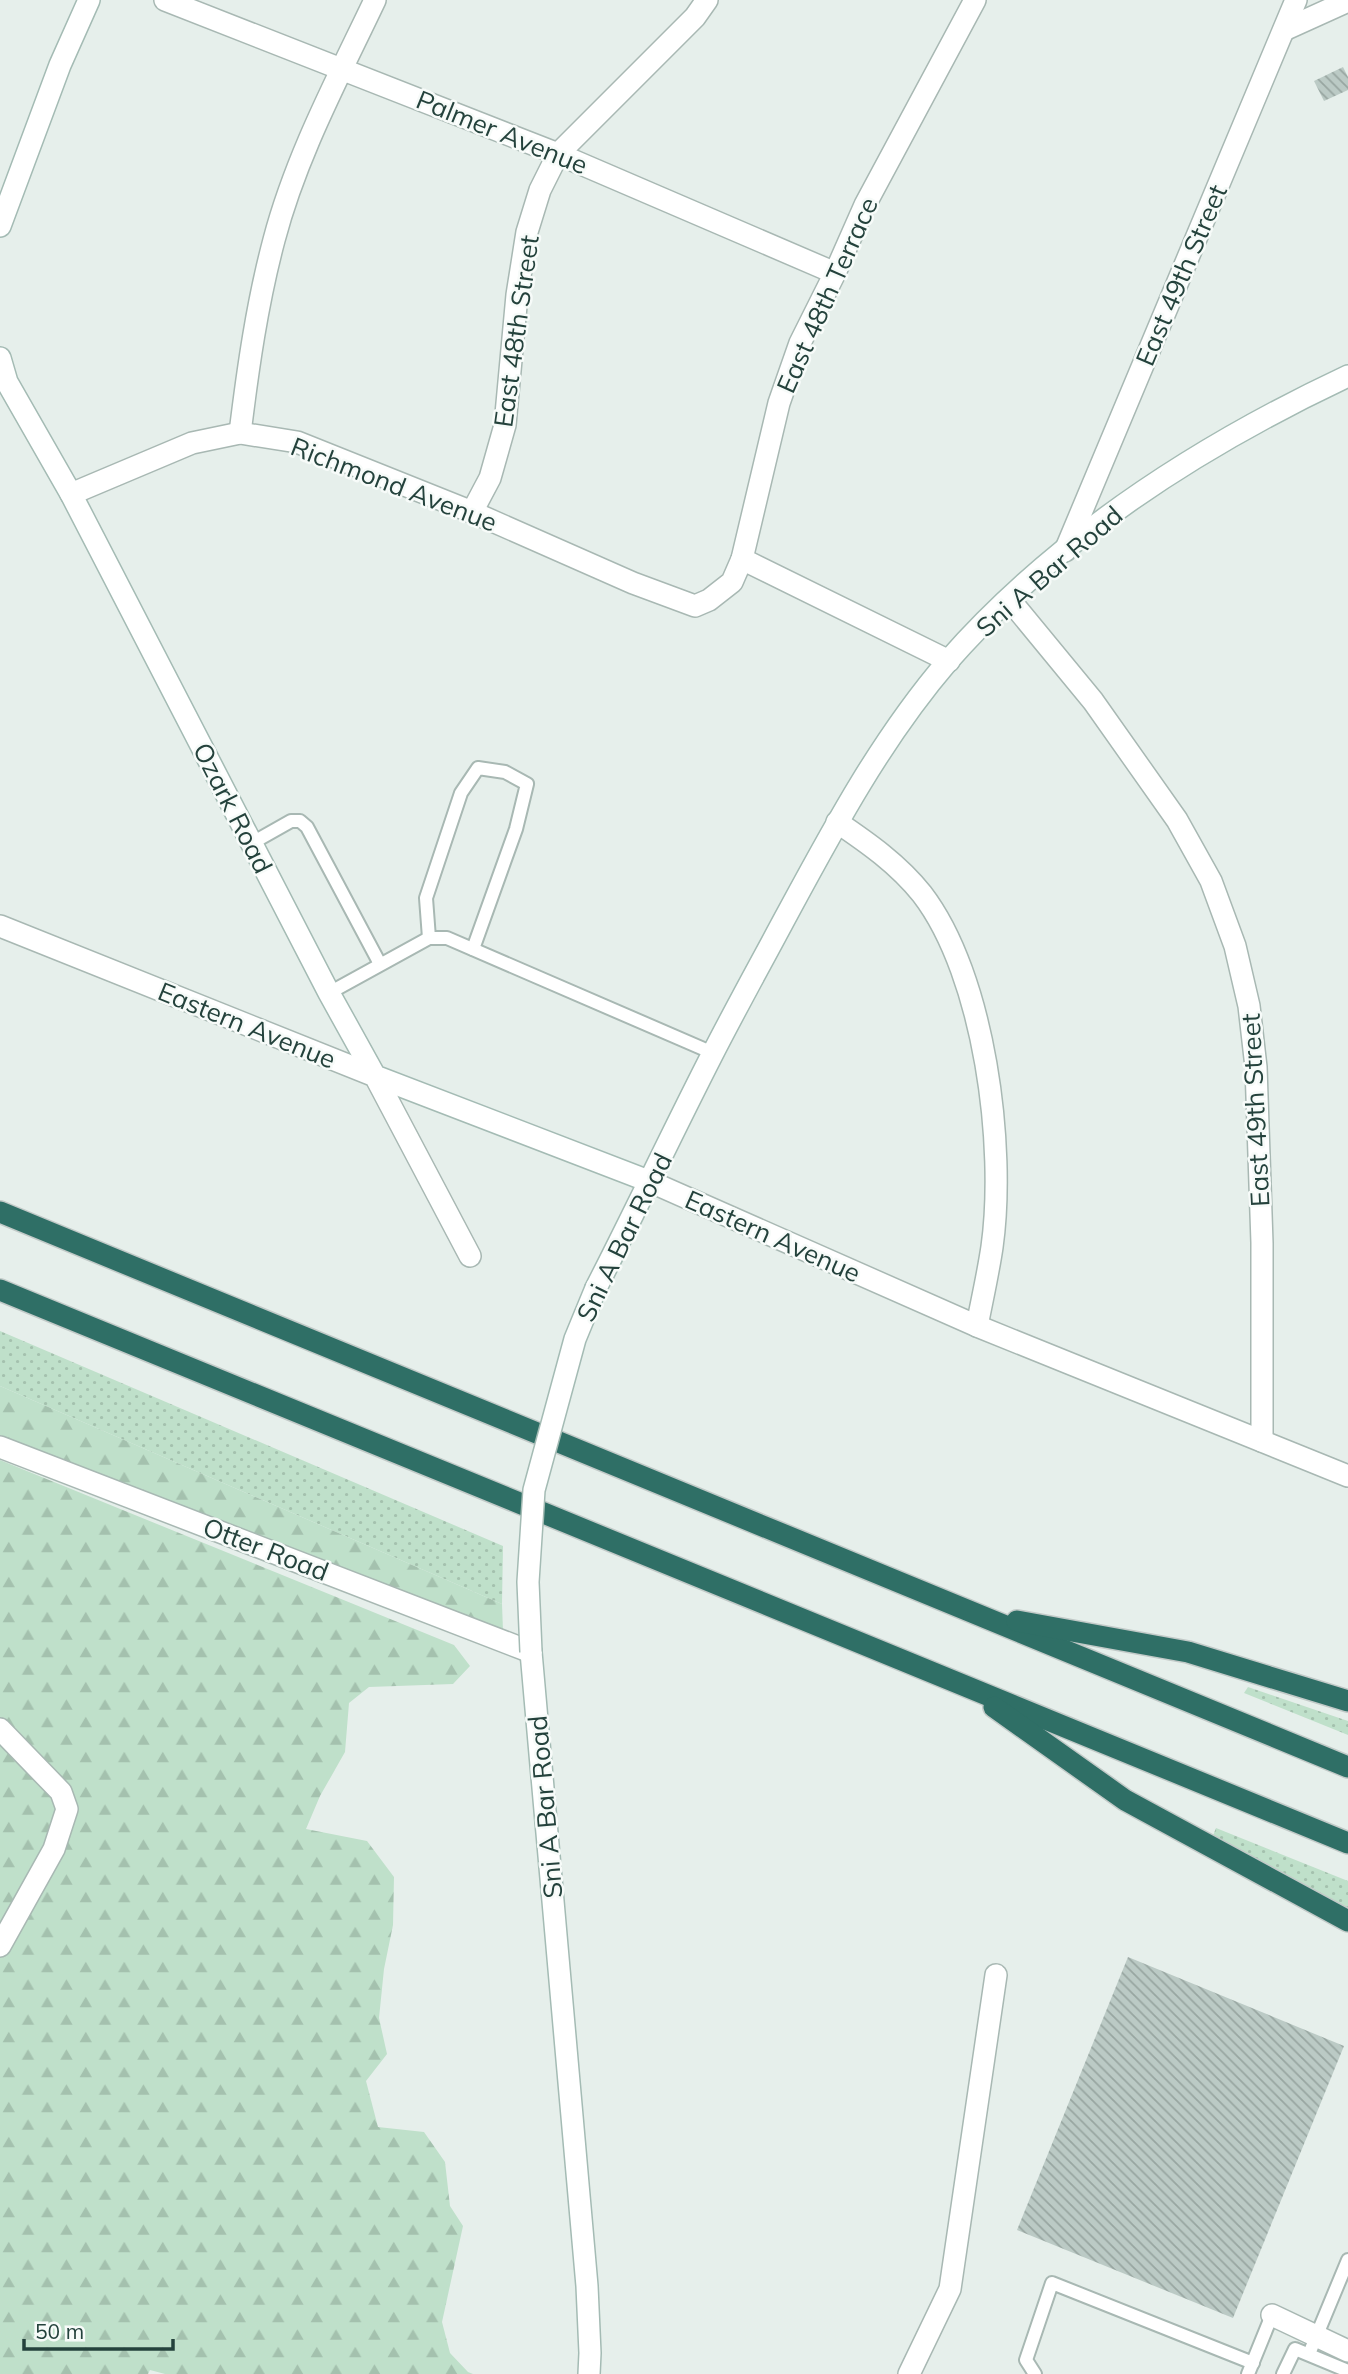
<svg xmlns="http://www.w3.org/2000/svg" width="1348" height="2374" font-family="Mulish,sans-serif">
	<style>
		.grass { fill: url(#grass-dots) }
		.forest { fill: url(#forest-firs) }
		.building { fill: url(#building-back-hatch) }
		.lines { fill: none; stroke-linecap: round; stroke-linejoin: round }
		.lane-casing { stroke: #a8b8b3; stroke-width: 16 }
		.street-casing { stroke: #a8b8b3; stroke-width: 24 }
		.secondary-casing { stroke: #a4bbb4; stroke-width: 24 }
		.highway-casing { stroke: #c2cac8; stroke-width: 24 }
		.lane { stroke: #fff; stroke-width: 12 }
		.street { stroke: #fff; stroke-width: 21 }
		.secondary { stroke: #fff; stroke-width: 21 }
		.highway { stroke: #2f6f66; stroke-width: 21 }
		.secondary-bridge-casing { stroke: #a4bbb4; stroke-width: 24; stroke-linecap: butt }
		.secondary-bridge { stroke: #fff; stroke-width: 21 }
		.labels { text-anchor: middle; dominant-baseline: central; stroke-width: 5; stroke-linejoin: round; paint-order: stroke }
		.street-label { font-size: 26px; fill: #24423c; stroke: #f7fbf9 }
	</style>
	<defs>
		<pattern id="grass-dots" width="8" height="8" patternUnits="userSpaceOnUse" patternTransform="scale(1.75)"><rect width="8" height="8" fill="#bfe0ca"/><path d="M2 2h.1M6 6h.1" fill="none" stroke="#a4c1ae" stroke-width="1.8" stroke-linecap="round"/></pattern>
		<pattern id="forest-firs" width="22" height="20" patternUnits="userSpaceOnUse" patternTransform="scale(1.75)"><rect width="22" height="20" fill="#bfe0ca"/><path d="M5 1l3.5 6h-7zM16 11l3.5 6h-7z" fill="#a4c1ae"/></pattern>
		<pattern id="building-back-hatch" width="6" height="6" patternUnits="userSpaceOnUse" patternTransform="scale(1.75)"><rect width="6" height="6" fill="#bbcac5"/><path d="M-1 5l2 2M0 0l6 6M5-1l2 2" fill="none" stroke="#98a6a1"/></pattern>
	</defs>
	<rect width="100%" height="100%" fill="#e6efeb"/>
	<g class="grass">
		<path d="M 0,1331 L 503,1546 L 502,1604 L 0,1386 Z"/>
		<path d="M 1248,1687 L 1348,1721 L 1348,1735 L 1244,1693 Z"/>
		<path d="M 1216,1828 L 1348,1881 L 1348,1908 L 1212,1838 Z"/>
	</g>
	<g class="forest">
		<path d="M 0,1386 L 502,1604 L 503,1631 L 0,1435 Z"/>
		<path d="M 0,1460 L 454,1645 L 470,1666 L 453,1684 L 369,1687 L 349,1703 L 345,1752 L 320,1796 L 306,1829 L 367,1841 L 394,1877 L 393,1925 L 384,1969 L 379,2018 L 387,2054 L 366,2081 L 378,2127 L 424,2132 L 445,2162 L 450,2206 L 463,2226 L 442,2322 L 450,2353 L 468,2372 L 473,2374 L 165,2374 L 150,2370 L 148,2374 L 0,2374 Z"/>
	</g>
	<g class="building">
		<path d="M 1343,67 L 1348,77 L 1348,90 L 1324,101 L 1314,81 Z"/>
		<path d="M 1128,1957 L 1344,2046 L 1233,2318 L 1017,2230 Z"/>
	</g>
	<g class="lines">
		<defs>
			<g id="lane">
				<path d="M 252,843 L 291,821 L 300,821 L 307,827 L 380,964"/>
				<path d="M 429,938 L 426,898 L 461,793 L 478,768 L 505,772 L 527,784 L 516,829 L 473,949"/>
				<path d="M 329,993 L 429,938 L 447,938 L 713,1053"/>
				<path d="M 1309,2354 L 1348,2260"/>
				<path d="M 1035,2374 L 1026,2360 L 1052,2283 L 1253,2363"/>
				<path d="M 1248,2374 L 1272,2315"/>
				<path d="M 1283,2374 L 1295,2349 L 1348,2371"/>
			</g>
			<g id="street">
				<path d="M 165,0 L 558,154 L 835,273"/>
				<path d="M 1284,30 L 1348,1"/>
				<path d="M 240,433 C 248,368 257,304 274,240 C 296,156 338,78 375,0"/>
				<path d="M 71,494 L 192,443 L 240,433 L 297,442 L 472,512 L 633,583 L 695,606 L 709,600 L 732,582 L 742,559 L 779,403 L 800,343 L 835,273 L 865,205 L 975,0"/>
				<path d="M 472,512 L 490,478 L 505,425 L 517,295 L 527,232 L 540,190 L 558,154 L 695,17 L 707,0"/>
				<path d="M 1065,551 L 1296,0"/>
				<path d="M 742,559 L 949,661"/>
				<path d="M 1009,599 L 1093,701 L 1177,820 L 1211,881 L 1235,946 L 1249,1006 L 1256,1067 L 1262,1243 L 1262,1441"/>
				<path d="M 837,822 C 868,843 898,864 922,894 C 985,976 1006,1147 992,1247 C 988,1274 982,1300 977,1326"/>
				<path d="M 0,926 L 375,1076 L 470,1256"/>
				<path d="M 651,1182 L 977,1326 L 1348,1476"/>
				<path d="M 0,1447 L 531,1652"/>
				<path d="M 0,1729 L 61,1792 L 67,1809 L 54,1849 L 0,1946"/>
				<path d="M 1272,2315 L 1348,2351"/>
				<path d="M 909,2374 L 950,2289 L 996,1975"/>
			</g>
			<g id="secondary">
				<path d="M 0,226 L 60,65 L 89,0"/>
				<path d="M 0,358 L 7,382 L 71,494 L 329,993 L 375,1076 L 651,1182"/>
				<path d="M 596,1288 C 636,1210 673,1131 713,1053 C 736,1008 761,963 785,918 C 833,829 881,739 948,661 C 1056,538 1201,445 1348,376"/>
				<path d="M 531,1652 L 587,2286 L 590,2353 L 589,2374"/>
			</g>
			<g id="highway">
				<path d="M 0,1212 L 1348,1767"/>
				<path d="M 0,1290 L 1348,1843"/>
				<path d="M 1017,1621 L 1188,1652 L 1348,1701"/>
				<path d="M 994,1707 L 1125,1800 L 1348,1921"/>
			</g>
		</defs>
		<use href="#lane" class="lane-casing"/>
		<use href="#street" class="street-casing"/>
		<use href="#secondary" class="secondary-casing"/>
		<use href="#highway" class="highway-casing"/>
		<use href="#lane" class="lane"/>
		<use href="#street" class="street"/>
		<use href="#secondary" class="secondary"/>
		<use href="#highway" class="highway"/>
		<defs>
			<path id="secondary-bridge" d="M 531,1652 L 528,1582 L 534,1490 L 575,1339 L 596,1288"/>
		</defs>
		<use href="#secondary-bridge" class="secondary-bridge-casing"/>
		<use href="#secondary-bridge" class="secondary-bridge"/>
	</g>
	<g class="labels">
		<g class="street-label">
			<text transform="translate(502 132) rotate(22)">Palmer Avenue</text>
			<text transform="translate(1181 275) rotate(-67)">East 49th Street</text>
			<text transform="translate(827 295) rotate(-66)">East 48th Terrace</text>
			<text transform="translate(516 331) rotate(-82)">East 48th Street</text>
			<text transform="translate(394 484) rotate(21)">Richmond Avenue</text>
			<text transform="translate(1049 571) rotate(-41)">Sni A Bar Road</text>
			<text transform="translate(233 808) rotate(63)">Ozark Road</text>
			<text transform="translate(247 1025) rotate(22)">Eastern Avenue</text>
			<text transform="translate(1255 1110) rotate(-93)">East 49th Street</text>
			<text transform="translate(773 1236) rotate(24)">Eastern Avenue</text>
			<text transform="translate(624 1237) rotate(-64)">Sni A Bar Road</text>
			<text transform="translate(266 1549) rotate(21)">Otter Road</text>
			<text transform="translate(545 1807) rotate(-95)">Sni A Bar Road</text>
		</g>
	</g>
	<path d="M24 2339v10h149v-10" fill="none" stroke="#24423c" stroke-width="3.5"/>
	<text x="35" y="2339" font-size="21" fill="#24423c" stroke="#f7fbf9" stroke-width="5" paint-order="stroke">50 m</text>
</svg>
